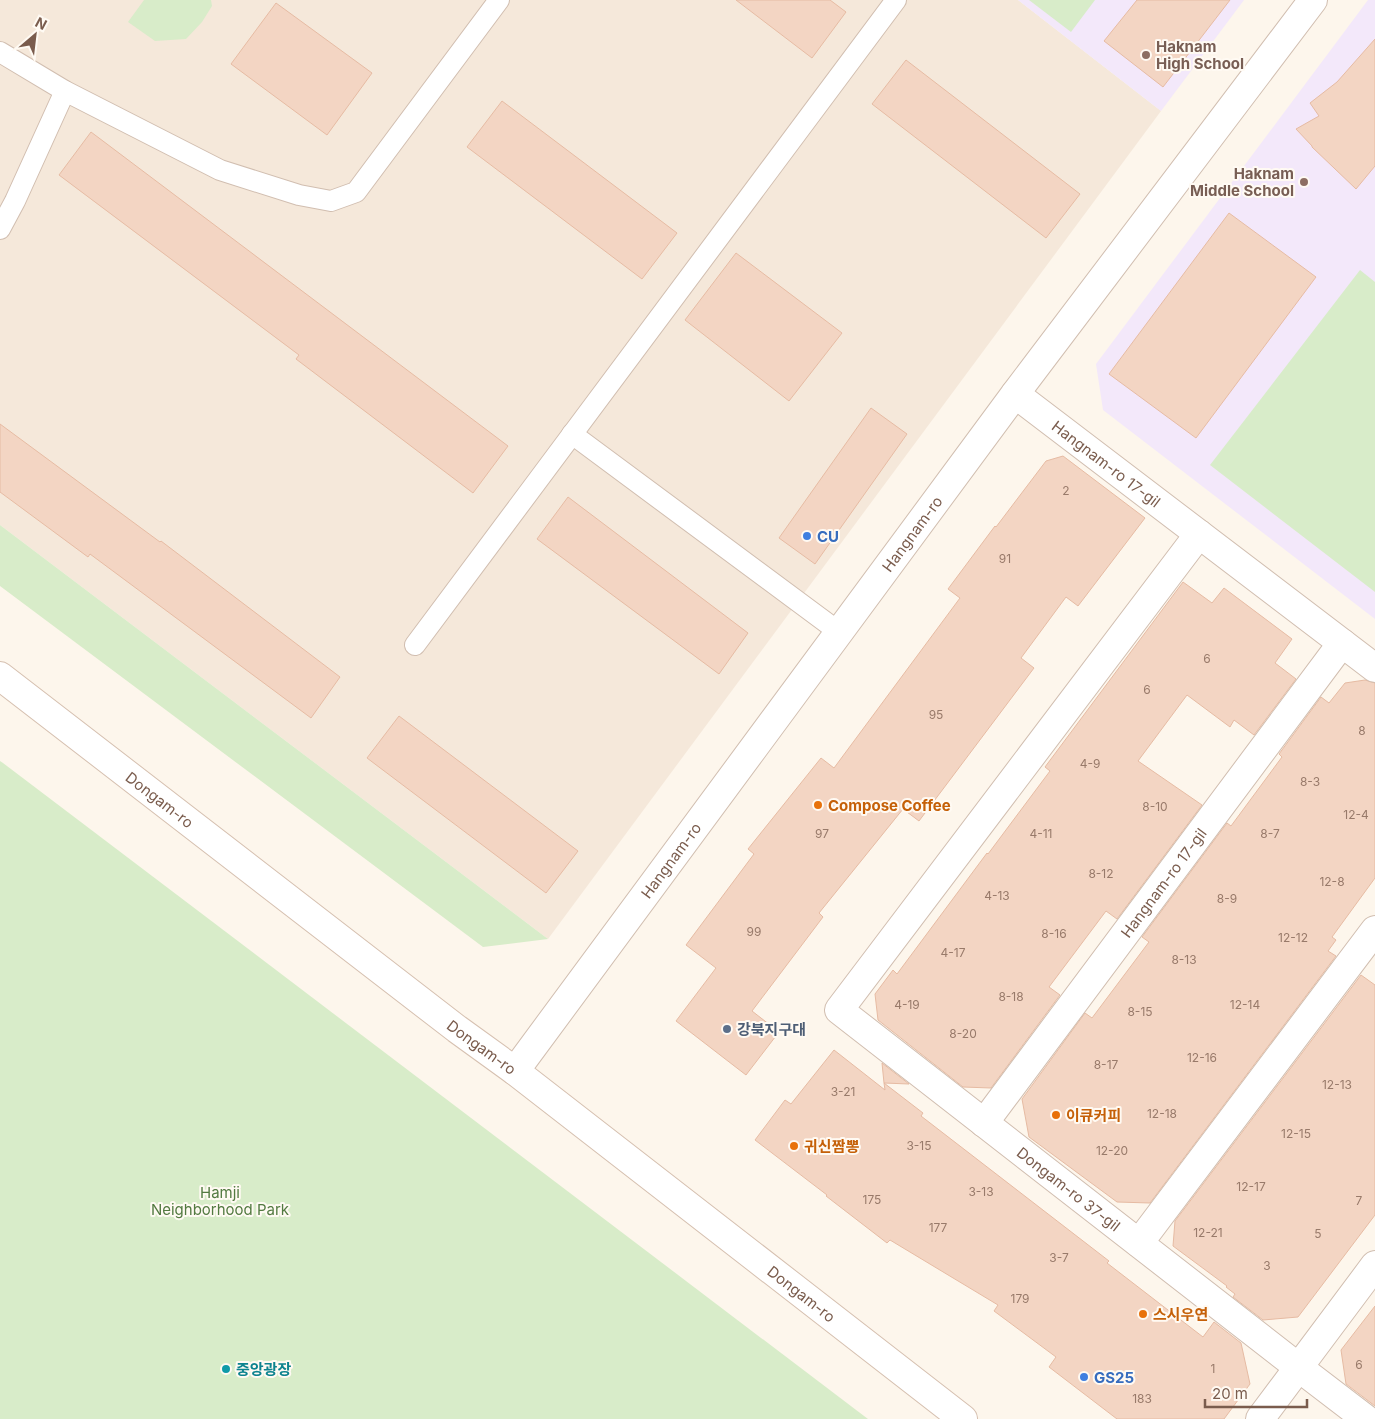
<svg xmlns="http://www.w3.org/2000/svg" width="1375" height="1419" font-family="Inter,'Noto Sans KR',sans-serif">
	<style>
		.residential { fill: #f5e8da }
		.education { fill: #f3e8fa }
		.green { fill: #d8ecc9 }
		.building { fill: #f3d5c3; stroke: #e6bba3 }
		.lines { fill: none; stroke-linecap: round; stroke-linejoin: round }
		.lane-casing { stroke: #d1beb0; stroke-width: 22 }
		.street-casing { stroke: #d1beb0; stroke-width: 30 }
		.secondary-casing { stroke: #d6c0b0; stroke-width: 30 }
		.lane { stroke: #fff; stroke-width: 20 }
		.street { stroke: #fff; stroke-width: 28 }
		.secondary { stroke: #fff; stroke-width: 28 }
		.education-dot { fill: #8d6e63; stroke: #fffaf3; stroke-width: 2 }
		.shop-dot { fill: #3f7fe0; stroke: #fffaf3; stroke-width: 2 }
		.food-dot { fill: #e8710a; stroke: #fffaf3; stroke-width: 2 }
		.service-dot { fill: #5c6f8a; stroke: #fffaf3; stroke-width: 2 }
		.culture-dot { fill: #0f9aa8; stroke: #fffaf3; stroke-width: 2 }
		.labels { text-anchor: middle; dominant-baseline: central; stroke-width: 4; stroke-linejoin: round; paint-order: stroke }
		.number-label { font-size: 12px; fill: #987a6a }
		.education-label { font-size: 15px; font-weight: bold; fill: #785e54; stroke: #fffaf3; text-anchor: start }
		.street-label { font-size: 15px; fill: #7a5c4d; stroke: #fffaf3 }
		.shop-label { font-size: 15px; font-weight: bold; fill: #366cbe; stroke: #fffaf3; text-anchor: start }
		.food-label { font-size: 15px; font-weight: bold; fill: #c56008; stroke: #fffaf3; text-anchor: start }
		.service-label { font-size: 15px; font-weight: bold; fill: #4e5e75; stroke: #fffaf3; text-anchor: start }
		.park-label { font-size: 15px; fill: #537a41; stroke: #fffaf3 }
		.culture-label { font-size: 15px; font-weight: bold; fill: #0d838f; stroke: #fffaf3; text-anchor: start }
	</style>
	<rect width="100%" height="100%" fill="#fdf6ec"/>
	<path class="residential" d="M 0,0 L 1018,0 L 1161,111 L 548,939 L 0,525 Z"/>
	<g class="education">
		<path d="M 1018,0 L 1244,0 L 1161,111 Z"/>
		<path d="M 1368,0 L 1375,0 L 1375,619 L 1103,410 L 1096,364 Z"/>
	</g>
	<g class="green">
		<path d="M 144,0 L 211,0 L 212,6 L 202,22 L 186,39 L 155,41 L 128,22 Z"/>
		<path d="M 1029,0 L 1095,0 L 1071,32 Z"/>
		<path d="M 1360,270 L 1375,282 L 1375,592 L 1210,465 Z"/>
		<path d="M 0,525 L 548,939 L 483,947 L 0,586 Z"/>
		<path d="M 0,761 L 3,763 L 868,1419 L 0,1419 Z"/>
	</g>
	<g class="building">
		<path d="M 736,0 L 830,0 L 846,12 L 812,58 Z"/>
		<path d="M 1137,0 L 1230,0 L 1163,87 L 1104,41 Z"/>
		<path d="M 276,3 L 372,73 L 327,135 L 231,64 Z"/>
		<path d="M 1375,39 L 1375,166 L 1356,189 L 1312,147 L 1312,146 L 1296,129 L 1319,116 L 1310,103 L 1337,82 Z"/>
		<path d="M 906,60 L 1080,194 L 1046,238 L 872,104 Z"/>
		<path d="M 502,101 L 677,233 L 642,279 L 467,147 Z"/>
		<path d="M 91,132 L 508,446 L 473,493 L 296,359 L 299,355 L 59,175 Z"/>
		<path d="M 1229,213 L 1316,277 L 1196,438 L 1109,374 Z"/>
		<path d="M 736,253 L 842,333 L 789,401 L 685,320 Z"/>
		<path d="M 871,408 L 907,434 L 815,564 L 779,538 Z"/>
		<path d="M 0,424 L 160,542 L 161,541 L 340,677 L 311,718 L 90,554 L 88,557 L 0,492 Z"/>
		<path d="M 1063,456 L 1145,518 L 1078,606 L 1066,597 L 1021,658 L 1034,668 L 919,821 L 903,809 L 819,913 L 823,917 L 752,1011 L 779,1032 L 746,1075 L 676,1021 L 716,968 L 686,945 L 754,854 L 748,849 L 821,758 L 834,768 L 960,598 L 948,589 L 995,526 L 996,527 L 1046,461 Z"/>
		<path d="M 568,497 L 748,633 L 719,674 L 537,539 Z"/>
		<path d="M 1183,582 L 1212,603 L 1224,588 L 1292,639 L 1275,663 L 1296,679 L 1254,735 L 1234,720 L 1230,727 L 1187,695 L 1138,761 L 1202,805 L 1117,919 L 1106,911 L 1049,987 L 1060,995 L 991,1088 L 963,1087 L 878,1020 L 875,994 L 893,970 L 897,974 L 987,853 L 988,854 L 1050,771 L 1045,767 Z"/>
		<path d="M 1365,680 L 1375,683 L 1375,878 L 1332,937 L 1336,940 L 1328,951 L 1336,956 L 1150,1203 L 1117,1202 L 1029,1137 L 1022,1099 L 1085,1013 L 1092,1018 L 1149,942 L 1142,937 L 1227,823 L 1231,826 L 1282,757 L 1279,754 L 1321,697 L 1329,703 L 1345,683 Z"/>
		<path d="M 399,716 L 578,851 L 546,893 L 367,758 Z"/>
		<path d="M 1361,975 L 1375,985 L 1375,1215 L 1298,1317 L 1263,1320 L 1233,1297 L 1235,1294 L 1226,1287 L 1227,1286 L 1173,1246 L 1175,1221 Z"/>
		<path d="M 834,1050 L 885,1090 L 884,1083 L 923,1113 L 921,1116 L 1109,1261 L 1107,1263 L 1203,1337 L 1214,1322 L 1241,1343 L 1250,1384 L 1224,1419 L 1117,1419 L 1049,1367 L 1056,1357 L 994,1311 L 998,1305 L 890,1240 L 887,1243 L 826,1196 L 827,1195 L 755,1140 L 785,1100 L 791,1104 Z"/>
		<path d="M 882,1063 L 909,1084 L 884,1083 Z"/>
		<path d="M 1375,1306 L 1375,1406 L 1346,1384 L 1341,1350 Z"/>
	</g>
	<g class="lines">
		<defs>
			<g id="lane">
				<path d="M 0,52 L 65,91 L 220,170 L 299,195 L 331,201 L 356,192 L 499,0"/>
				<path d="M 0,229 L 15,201 L 65,91"/>
				<path d="M 572,434 L 839,632"/>
				<path d="M 415,645 L 896,0"/>
			</g>
			<g id="street">
				<path id="s1" d="M 1015,394 L 1375,668"/>
				<path id="s2" d="M 1199,534 L 839,1010 L 1298,1367 L 1366,1419"/>
				<path id="s3" d="M 515,1071 L 1015,394 L 1313,0"/>
				<path id="s4" d="M 984,1123 L 1342,643"/>
				<path d="M 1139,1243 L 1375,930"/>
				<path d="M 1260,1419 L 1375,1265"/>
			</g>
			<g id="secondary">
				<path id="s5" d="M 0,676 L 457,1029 L 515,1071 L 963,1419"/>
			</g>
		</defs>
		<use href="#lane" class="lane-casing"/>
		<use href="#street" class="street-casing"/>
		<use href="#secondary" class="secondary-casing"/>
		<use href="#lane" class="lane"/>
		<use href="#street" class="street"/>
		<use href="#secondary" class="secondary"/>
	</g>
	<g class="education-dot">
		<circle cx="1146" cy="55" r="5"/>
		<circle cx="1304" cy="182" r="5"/>
	</g>
	<g class="shop-dot">
		<circle cx="807" cy="536" r="5"/>
		<circle cx="1084" cy="1377" r="5"/>
	</g>
	<g class="food-dot">
		<circle cx="818" cy="805" r="5"/>
		<circle cx="1056" cy="1115" r="5"/>
		<circle cx="794" cy="1146" r="5"/>
		<circle cx="1143" cy="1314" r="5"/>
	</g>
	<circle class="service-dot" cx="727" cy="1029" r="5"/>
	<circle class="culture-dot" cx="226" cy="1369" r="5"/>
	<g class="labels">
		<g class="number-label">
			<text x="1066" y="490">2</text>
			<text x="1005" y="558">91</text>
			<text x="1207" y="658">6</text>
			<text x="1147" y="689">6</text>
			<text x="936" y="714">95</text>
			<text x="1362" y="730">8</text>
			<text x="1090" y="763">4-9</text>
			<text x="1310" y="781">8-3</text>
			<text x="1155" y="806">8-10</text>
			<text x="1356" y="814">12-4</text>
			<text x="822" y="833">97</text>
			<text x="1041" y="833">4-11</text>
			<text x="1270" y="833">8-7</text>
			<text x="1101" y="873">8-12</text>
			<text x="1332" y="881">12-8</text>
			<text x="997" y="895">4-13</text>
			<text x="1227" y="898">8-9</text>
			<text x="754" y="931">99</text>
			<text x="1054" y="933">8-16</text>
			<text x="1293" y="937">12-12</text>
			<text x="953" y="952">4-17</text>
			<text x="1184" y="959">8-13</text>
			<text x="1011" y="996">8-18</text>
			<text x="907" y="1004">4-19</text>
			<text x="1245" y="1004">12-14</text>
			<text x="1140" y="1011">8-15</text>
			<text x="963" y="1033">8-20</text>
			<text x="1202" y="1057">12-16</text>
			<text x="1106" y="1064">8-17</text>
			<text x="1337" y="1084">12-13</text>
			<text x="843" y="1091">3-21</text>
			<text x="1162" y="1113">12-18</text>
			<text x="1296" y="1133">12-15</text>
			<text x="919" y="1145">3-15</text>
			<text x="1112" y="1150">12-20</text>
			<text x="1251" y="1186">12-17</text>
			<text x="981" y="1191">3-13</text>
			<text x="872" y="1199">175</text>
			<text x="1359" y="1200">7</text>
			<text x="938" y="1227">177</text>
			<text x="1208" y="1232">12-21</text>
			<text x="1318" y="1233">5</text>
			<text x="1059" y="1257">3-7</text>
			<text x="1267" y="1265">3</text>
			<text x="1020" y="1298">179</text>
			<text x="1359" y="1364">6</text>
			<text x="1213" y="1368">1</text>
			<text x="1142" y="1398">183</text>
		</g>
		<g class="education-label">
			<text x="1156" y="46">Haknam<tspan x="1156" dy="17">High School</tspan></text>
			<text x="1294" y="173" text-anchor="end">Haknam<tspan x="1294" dy="17">Middle School</tspan></text>
		</g>
		<g class="street-label">
			<text stroke="none"><textPath href="#s1" startOffset="115">Hangnam-ro 17-gil</textPath></text>
			<text stroke="none"><textPath href="#s3" startOffset="668">Hangnam-ro</textPath></text>
			<text stroke="none"><textPath href="#s5" startOffset="202">Dongam-ro</textPath></text>
			<text stroke="none"><textPath href="#s3" startOffset="262">Hangnam-ro</textPath></text>
			<text stroke="none"><textPath href="#s4" startOffset="300">Hangnam-ro 17-gil</textPath></text>
			<text stroke="none"><textPath href="#s5" startOffset="608">Dongam-ro</textPath></text>
			<text stroke="none"><textPath href="#s2" startOffset="888">Dongam-ro 37-gil</textPath></text>
			<text stroke="none"><textPath href="#s5" startOffset="1012">Dongam-ro</textPath></text>
		</g>
		<g class="shop-label">
			<text x="817" y="536">CU</text>
			<text x="1094" y="1377">GS25</text>
		</g>
		<g class="food-label">
			<text x="828" y="805">Compose Coffee</text>
			<text x="1066" y="1115">이큐커피</text>
			<text x="804" y="1146">귀신짬뽕</text>
			<text x="1153" y="1314">스시우연</text>
		</g>
		<g class="service-label">
			<text x="737" y="1029">강북지구대</text>
		</g>
		<g class="park-label">
			<text x="220" y="1192">Hamji<tspan x="220" dy="17">Neighborhood Park</tspan></text>
		</g>
		<g class="culture-label">
			<text x="236" y="1369">중앙광장</text>
		</g>
	</g>
	<g transform="translate(35 35) rotate(28)" stroke="#fffaf3" stroke-width="4" paint-order="stroke">
	<path d="M0-4L9 19L0 12L-9 19Z" fill="#7a5c4d"/>
	<text y="-8" font-size="14" font-weight="bold" text-anchor="middle" fill="#7a5c4d">N</text>
	</g>
	<path d="M1205 1399v8h102v-8" fill="none" stroke="#7a5c4d" stroke-width="2.5"/>
	<text x="1212" y="1399" font-size="15" fill="#7a5c4d" stroke="#fffaf3" stroke-width="4" paint-order="stroke">20 m</text>
</svg>
